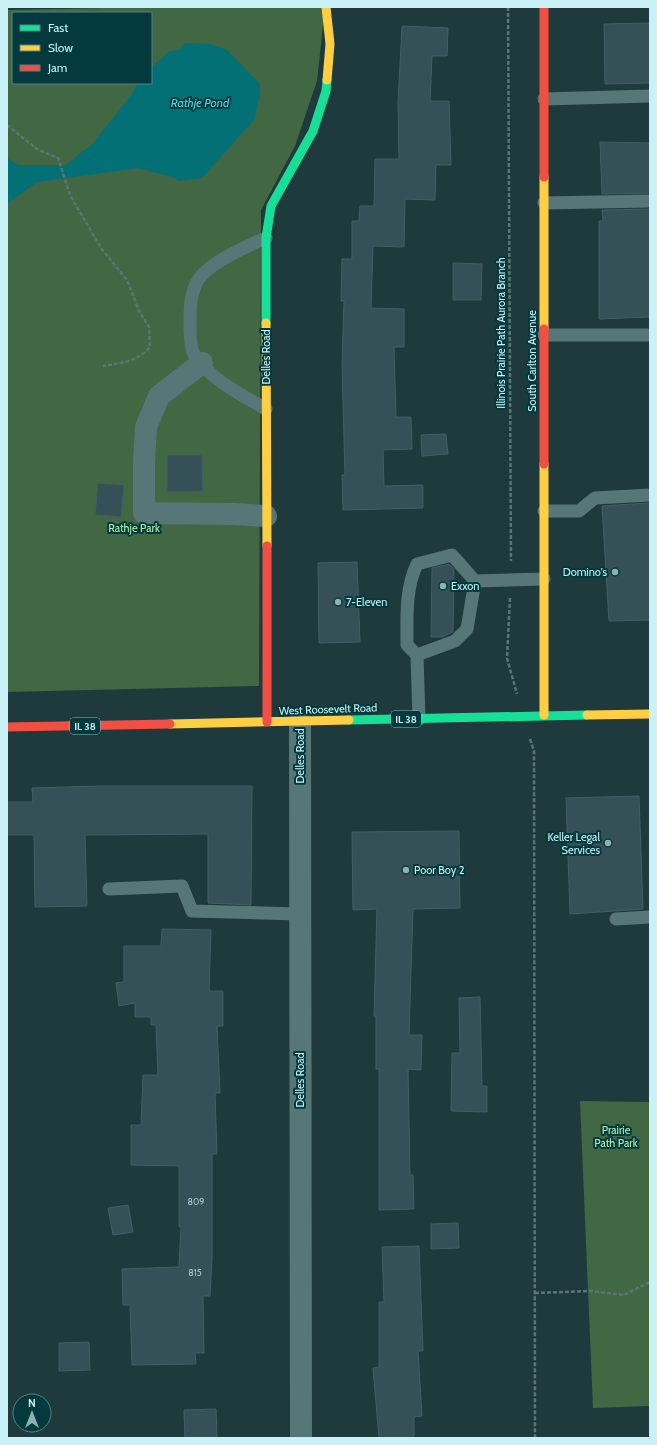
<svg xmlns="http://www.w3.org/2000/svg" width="657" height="1445" font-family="Cabin,sans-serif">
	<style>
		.green { fill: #426743; fill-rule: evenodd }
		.water { fill: #037076 }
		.building { fill: #355157; stroke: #435f65 }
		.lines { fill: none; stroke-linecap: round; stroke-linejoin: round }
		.path { stroke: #5b7577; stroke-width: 2.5; stroke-dasharray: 4 2; stroke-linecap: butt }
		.lane { stroke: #577678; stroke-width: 13 }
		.street { stroke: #577678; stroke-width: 22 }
		.fast { stroke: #16e098; stroke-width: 9 }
		.slow { stroke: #ffcf43; stroke-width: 9 }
		.jam { stroke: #f24e42; stroke-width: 9 }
		.poi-dot { fill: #8db2b4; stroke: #043a3d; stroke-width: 1.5 }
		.labels { text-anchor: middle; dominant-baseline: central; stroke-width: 4; stroke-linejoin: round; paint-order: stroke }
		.number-label { font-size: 9px; fill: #a3cace }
		.shield { fill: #043a3d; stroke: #8dbbbe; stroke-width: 1 }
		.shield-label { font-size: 10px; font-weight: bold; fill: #c8f2f5 }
		.street-label { font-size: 11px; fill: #c8f2f5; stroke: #043a3d }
		.park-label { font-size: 11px; fill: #aff0a8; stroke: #043a3d }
		.poi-label { font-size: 11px; fill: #c8f2f5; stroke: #043a3d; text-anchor: start }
		.water-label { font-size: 12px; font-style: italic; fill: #4ed8e2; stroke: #043a3d }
	</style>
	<rect width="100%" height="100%" fill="#1f3a3c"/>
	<g class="green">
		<path d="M 151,7 L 325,7 L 317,81 L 295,146 L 261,210 L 259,686 L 7,692 L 7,10 ZM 13,13 L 151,13 L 151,83 L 13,83 Z"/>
		<path d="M 580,1101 L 650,1102 L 650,1406 L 593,1408 Z"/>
	</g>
	<path class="water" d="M 184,43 L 210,44 L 227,50 L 260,84 L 260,95 L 254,120 L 202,178 L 178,181 L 175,178 L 139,168 L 37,182 L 7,204 L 7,158 L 18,165 L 66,165 L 93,143 L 131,95 L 138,83 L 151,83 L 151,68 L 169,51 L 179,50 Z"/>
	<g class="building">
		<path d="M 650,23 L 650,83 L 605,84 L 604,24 Z"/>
		<path d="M 402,26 L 448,28 L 447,56 L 432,56 L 430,101 L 449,101 L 451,165 L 436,165 L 435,200 L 405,199 L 404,247 L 373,246 L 371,308 L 404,309 L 404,347 L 394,347 L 396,417 L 411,417 L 412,449 L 383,450 L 384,486 L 423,485 L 423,508 L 343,510 L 342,475 L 345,475 L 342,364 L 344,301 L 341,301 L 342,259 L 352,259 L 352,221 L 359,221 L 360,206 L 374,206 L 375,159 L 399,159 L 398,102 Z"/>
		<path d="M 600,142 L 650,143 L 650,193 L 602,194 Z"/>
		<path d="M 650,209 L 650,317 L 599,319 L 599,221 L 603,221 L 602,210 Z"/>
		<path d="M 453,263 L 482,264 L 481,300 L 453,300 Z"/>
		<path d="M 446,434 L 448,454 L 422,456 L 421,435 Z"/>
		<path d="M 167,455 L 202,455 L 203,491 L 167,492 Z"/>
		<path d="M 98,483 L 124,485 L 121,517 L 95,515 Z"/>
		<path d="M 648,503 L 650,503 L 650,620 L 609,621 L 602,506 Z"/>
		<path d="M 357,562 L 360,642 L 319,643 L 318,563 Z"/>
		<path d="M 449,564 L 454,569 L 453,632 L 442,637 L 431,637 L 432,568 Z"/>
		<path d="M 100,786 L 252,786 L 251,905 L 208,903 L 208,834 L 85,835 L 87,906 L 35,907 L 34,835 L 7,835 L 7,802 L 33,802 L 32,788 Z"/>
		<path d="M 639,796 L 643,909 L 570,914 L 566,798 Z"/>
		<path d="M 459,831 L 460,908 L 413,909 L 409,1035 L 422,1035 L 421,1070 L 408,1069 L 410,1175 L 413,1175 L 414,1209 L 379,1210 L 379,1069 L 376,1069 L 376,1016 L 374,1016 L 377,909 L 353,910 L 352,832 Z"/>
		<path d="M 162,929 L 211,930 L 209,991 L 223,991 L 223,1026 L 217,1026 L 220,1093 L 215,1093 L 217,1154 L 212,1154 L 212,1258 L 210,1296 L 203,1296 L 204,1353 L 195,1353 L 196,1364 L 132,1365 L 130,1305 L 123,1305 L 122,1269 L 179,1267 L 181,1227 L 179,1227 L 179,1166 L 131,1165 L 131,1125 L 141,1125 L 143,1075 L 158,1075 L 156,1025 L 151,1025 L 151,1017 L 135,1017 L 135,1003 L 119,1006 L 116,983 L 124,982 L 124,946 L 161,946 Z"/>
		<path d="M 480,997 L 482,1086 L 487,1086 L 487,1112 L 451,1111 L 452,1053 L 460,1053 L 459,998 Z"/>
		<path d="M 128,1205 L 133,1232 L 113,1235 L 108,1208 Z"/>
		<path d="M 458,1223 L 459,1248 L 431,1249 L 431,1224 Z"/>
		<path d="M 419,1246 L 423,1351 L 418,1351 L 422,1416 L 414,1417 L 414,1438 L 379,1438 L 373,1368 L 379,1367 L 379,1302 L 384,1302 L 382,1247 Z"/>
		<path d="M 89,1342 L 90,1370 L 59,1371 L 59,1343 Z"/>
		<path d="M 216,1409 L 217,1438 L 185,1438 L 184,1410 Z"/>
	</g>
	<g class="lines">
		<g class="path">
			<path d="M 508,7 L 511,561"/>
			<path d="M 7,125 L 37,149 L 58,158 L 70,195 L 101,248 L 127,280 L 132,292 L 139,311 L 149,327 L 150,347 C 137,362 121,363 103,366"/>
			<path d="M 510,598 L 507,658 L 517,694"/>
			<path d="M 530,739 L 534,751 L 535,1438"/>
			<path d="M 535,1293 L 590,1291 L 624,1295 L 650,1282"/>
		</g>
		<g class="lane">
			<path d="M 544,99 L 650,96"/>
			<path d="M 544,203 L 650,201"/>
			<path d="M 266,238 C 247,246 207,263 197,282 C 190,295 190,309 190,324 C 190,332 190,350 195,356 C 213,381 240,394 266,409"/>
			<path d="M 544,335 L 650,335"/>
			<path d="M 544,511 L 579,511 L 595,498 L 650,495"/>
			<path d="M 417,655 L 407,645 C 407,619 405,589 417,564 L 452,555 L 475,581"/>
			<path d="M 419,719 L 417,655 L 455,641 L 467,629 L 475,581 L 544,579"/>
			<path d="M 109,889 L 182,886 L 192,911 L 299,914"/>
			<path d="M 616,919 L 650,917"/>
		</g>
		<g class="street">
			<path d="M 202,363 L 159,396 L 146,427 L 144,462 L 144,513 L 234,514 L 266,516"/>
			<path d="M 300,722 L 301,1438"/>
		</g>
		<g class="fast">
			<path d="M 266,323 L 266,238 L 271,206 L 313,131 L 326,91 L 327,80"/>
			<path d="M 349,720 L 587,715"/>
		</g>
		<g class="slow">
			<path d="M 326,7 L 330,44 L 327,80"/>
			<path d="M 544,177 L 544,329"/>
			<path d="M 266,323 L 267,546"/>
			<path d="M 544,464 L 544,715"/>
			<path d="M 587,715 L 650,714"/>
			<path d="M 170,724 L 349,720"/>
		</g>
		<g class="jam">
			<path d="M 544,7 L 544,177"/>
			<path d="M 544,329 L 544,464"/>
			<path d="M 267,546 L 267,722"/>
			<path d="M 7,727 L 170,724"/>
		</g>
	</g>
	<g class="poi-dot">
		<circle cx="615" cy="572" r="4"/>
		<circle cx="443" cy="586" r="4"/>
		<circle cx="338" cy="602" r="4"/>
		<circle cx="608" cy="843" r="4"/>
		<circle cx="406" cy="870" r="4"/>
	</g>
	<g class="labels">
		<g class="number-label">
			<text x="196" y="1201">809</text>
			<text x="195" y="1272">815</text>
		</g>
		<g class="shield">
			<rect x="391" y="711" width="30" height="16" rx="3"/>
			<rect x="70" y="718" width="30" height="16" rx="3"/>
		</g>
		<g class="shield-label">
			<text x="406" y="719">IL 38</text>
			<text x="85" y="726">IL 38</text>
		</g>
		<g class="street-label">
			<text transform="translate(501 333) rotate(-90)">Illinois Prairie Path Aurora Branch</text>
			<text transform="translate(266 357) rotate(-90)">Delles Road</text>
			<text transform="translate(532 361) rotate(-90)">South Carlton Avenue</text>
			<text transform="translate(328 709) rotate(-2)">West Roosevelt Road</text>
			<text transform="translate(300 756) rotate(-90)">Delles Road</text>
			<text transform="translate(300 1080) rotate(-90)">Delles Road</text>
		</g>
		<g class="park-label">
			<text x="134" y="528">Rathje Park</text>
			<text x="616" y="1130">Prairie<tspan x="616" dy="13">Path Park</tspan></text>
		</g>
		<g class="poi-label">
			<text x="607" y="572" text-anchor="end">Domino's</text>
			<text x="451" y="586">Exxon</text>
			<text x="346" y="602">7-Eleven</text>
			<text x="600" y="837" text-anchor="end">Keller Legal<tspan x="600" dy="13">Services</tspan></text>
			<text x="414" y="870">Poor Boy 2</text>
		</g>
		<g class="water-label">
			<text x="200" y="102">Rathje Pond</text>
		</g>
	</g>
	<rect width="657" height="1445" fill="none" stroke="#c8f2f5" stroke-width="16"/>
	<rect x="12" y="12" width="140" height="72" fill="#043a3d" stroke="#528487"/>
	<rect x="20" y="25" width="20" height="6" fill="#16e098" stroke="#528487"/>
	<text x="48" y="32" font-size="12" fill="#c8f2f5">Fast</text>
	<rect x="20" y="45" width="20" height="6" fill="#ffcf43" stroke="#528487"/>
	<text x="48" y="52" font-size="12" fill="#c8f2f5">Slow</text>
	<rect x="20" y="65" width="20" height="6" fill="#f24e42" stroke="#528487"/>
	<text x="48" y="72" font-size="12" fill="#c8f2f5">Jam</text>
	<g transform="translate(32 1413)"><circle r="19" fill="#043a3d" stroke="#528487"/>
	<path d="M0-3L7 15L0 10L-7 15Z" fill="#8db2b4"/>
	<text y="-6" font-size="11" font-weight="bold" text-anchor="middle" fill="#c8f2f5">N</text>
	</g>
</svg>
